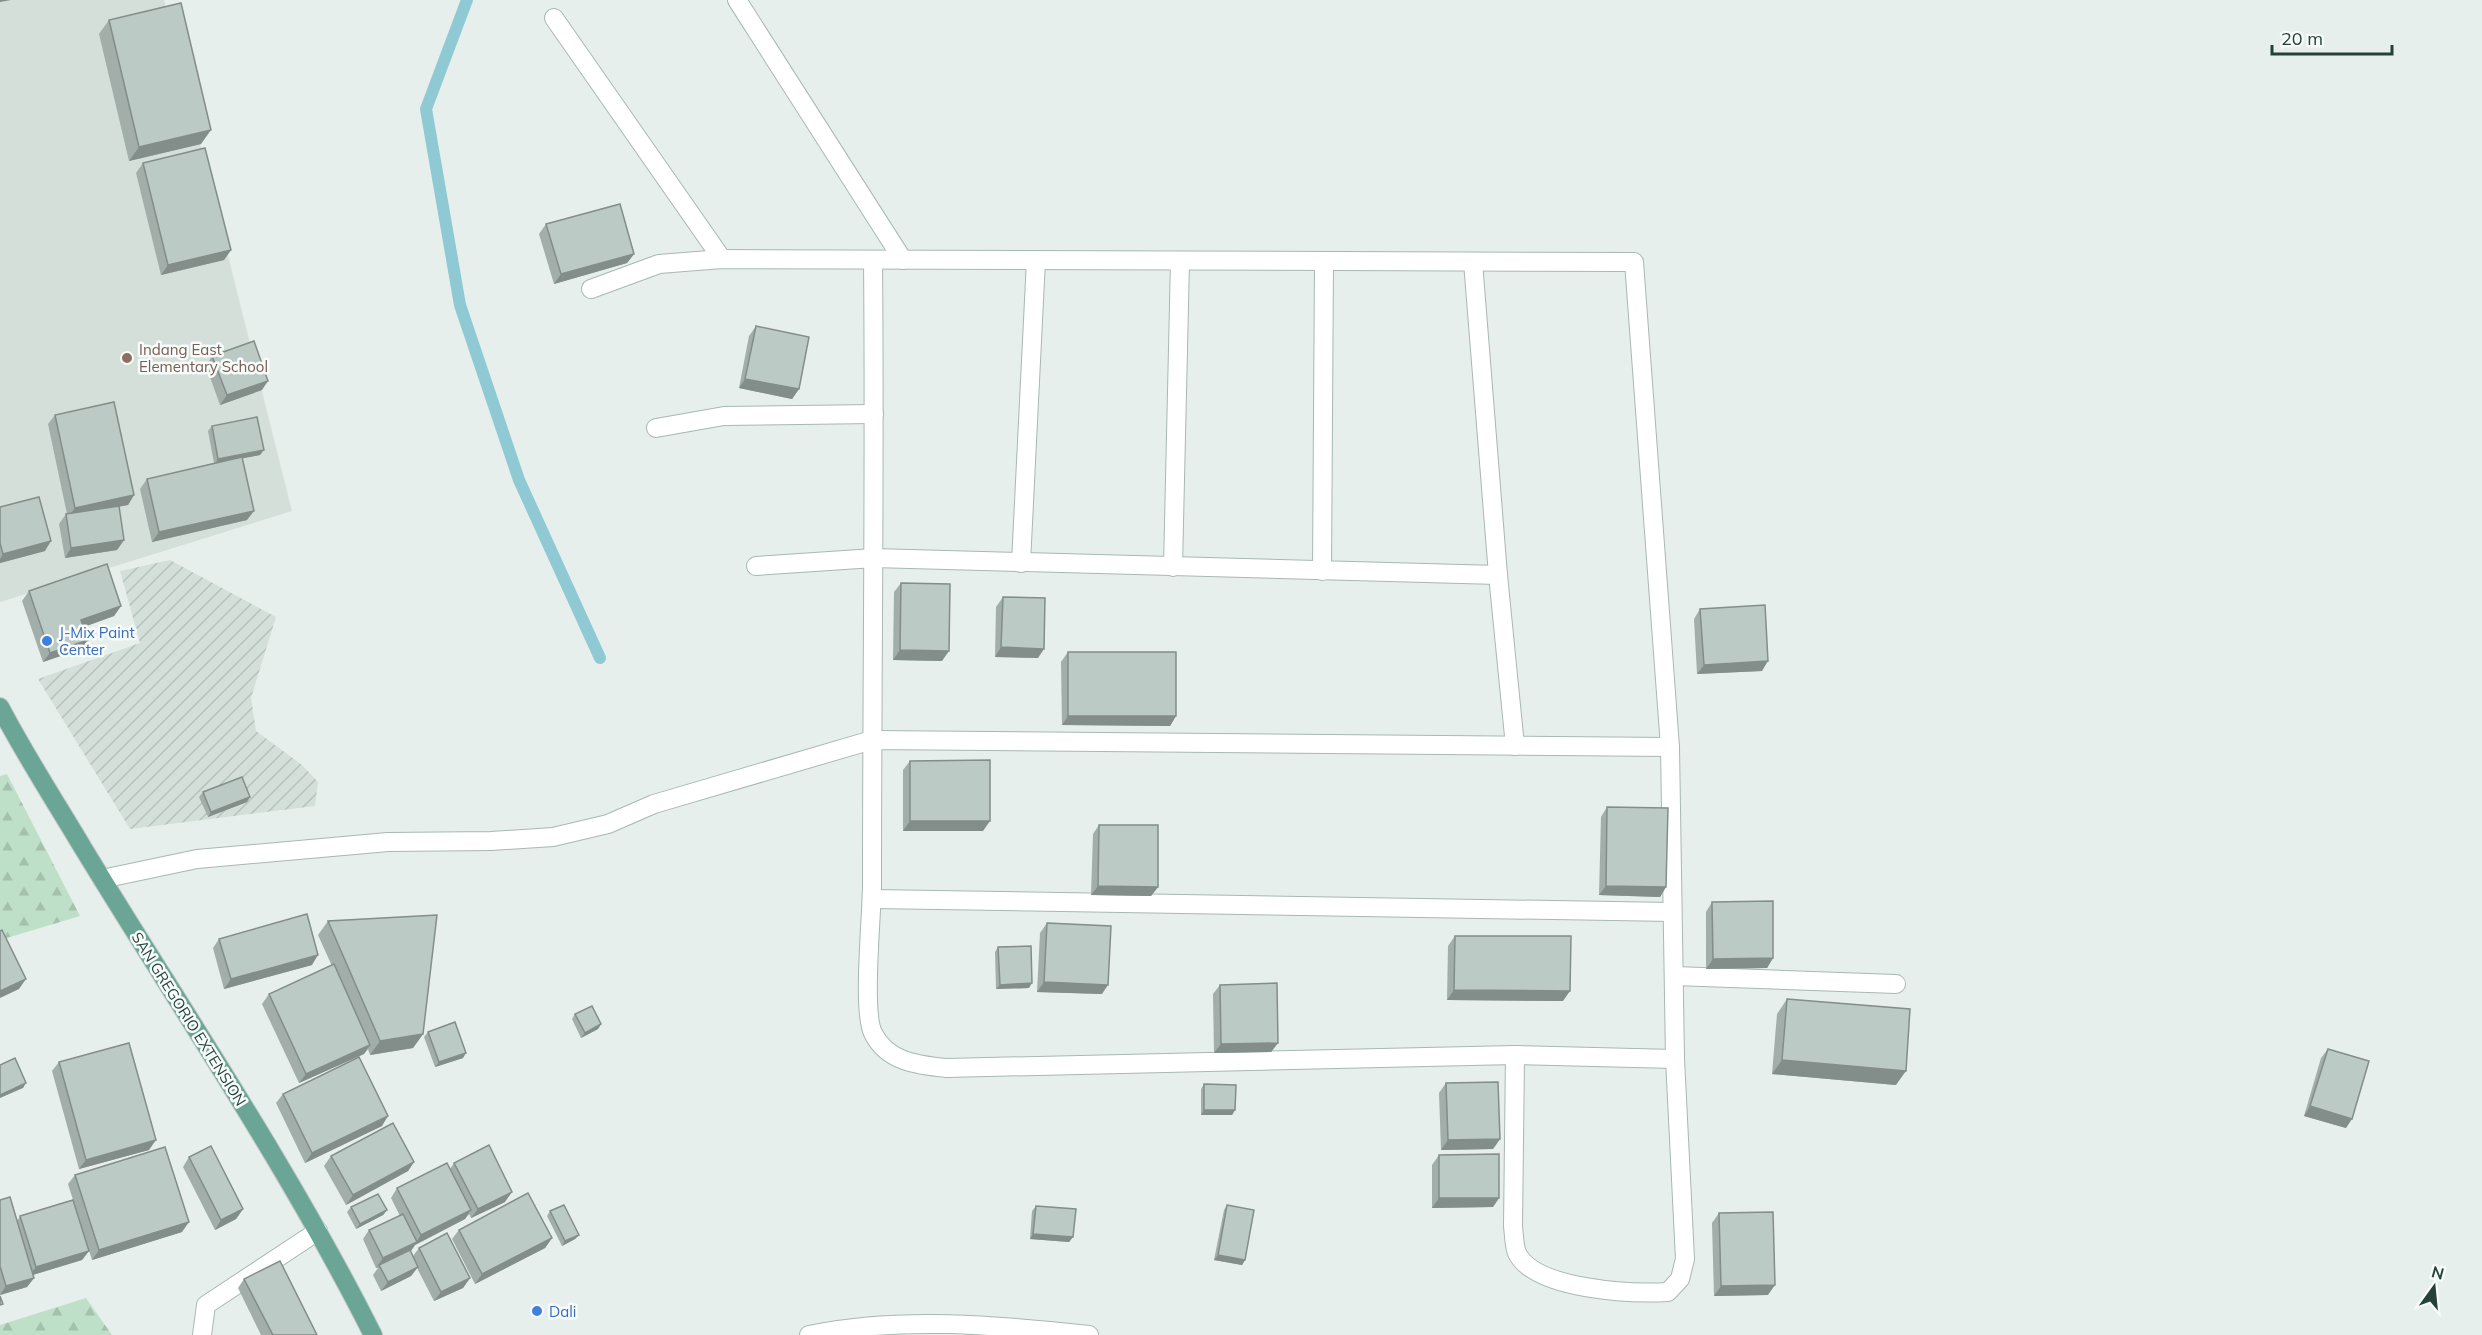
<svg xmlns="http://www.w3.org/2000/svg" width="2482" height="1335" font-family="Mulish,sans-serif">
	<style>
		.built { fill: #d4dfda }
		.industrial { fill: url(#industrial-furrows) }
		.forest { fill: url(#forest-firs) }
		.lines { fill: none; stroke-linecap: round; stroke-linejoin: round }
		.stream { stroke: #8ec9d4; stroke-width: 12 }
		.minor-casing { stroke: #a8b8b2; stroke-width: 20 }
		.major-casing { stroke: #c2cac8; stroke-width: 20 }
		.minor { stroke: #fff; stroke-width: 18 }
		.major { stroke: #6aa596; stroke-width: 18 }
		.wall { fill: #a1aea9 }
		.shaded-wall { fill: #838d89 }
		.building { fill: #bbcac4; stroke: #838d89; stroke-width: 1.5 }
		.education-dot { fill: #8d6e63; stroke: #f7fbf9; stroke-width: 2 }
		.shop-dot { fill: #3f7fe0; stroke: #f7fbf9; stroke-width: 2 }
		.labels { text-anchor: middle; dominant-baseline: central; stroke-width: 5; stroke-linejoin: round; paint-order: stroke }
		.education-label { font-size: 15px; fill: #785e54; stroke: #f7fbf9; text-anchor: start }
		.shop-label { font-size: 15px; fill: #366cbe; stroke: #f7fbf9; text-anchor: start }
		.street-label { font-size: 15px; fill: #24423a; stroke: #f7fbf9 }
	</style>
	<defs>
		<pattern id="industrial-furrows" width="10" height="10" patternUnits="userSpaceOnUse" patternTransform="scale(1.5)"><rect width="10" height="10" fill="#d4dfda"/><path d="M-1 1l2-2M0 10L10 0M9 11l2-2" fill="none" stroke="#b6c1bc"/></pattern>
		<pattern id="forest-firs" width="22" height="20" patternUnits="userSpaceOnUse" patternTransform="scale(1.5)"><rect width="22" height="20" fill="#bfe0c8"/><path d="M5 1l3.5 6h-7zM16 11l3.5 6h-7z" fill="#a4c1ad"/></pattern>
	</defs>
	<rect width="100%" height="100%" fill="#e6efeb"/>
	<path class="built" d="M 0,0 L 164,0 L 292,511 L 0,602 Z"/>
	<path class="industrial" d="M 170,560 L 276,617 L 251,698 L 256,731 L 302,765 L 318,782 L 315,806 L 130,829 L 38,679 L 140,643 L 120,571 Z"/>
	<g class="forest">
		<path d="M 7,774 L 80,916 L 0,940 L 0,776 Z"/>
		<path d="M 86,1298 L 112,1335 L 0,1335 L 0,1325 Z"/>
	</g>
	<g class="lines">
		<path class="stream" d="M 467,0 L 426,109 L 460,305 L 519,480 L 600,658"/>
		<defs>
			<g id="minor">
				<path d="M 737,0 L 903,260"/>
				<path d="M 554,18 L 722,259"/>
				<path d="M 873,260 C 875,468 872,676 872,884 C 872,915 862,1011 873,1033 C 887,1062 918,1065 946,1068 L 1515,1055 L 1675,1059"/>
				<path d="M 1473,262 L 1498,575 L 1515,746"/>
				<path d="M 591,289 L 659,264 L 722,259 L 1634,262 L 1670,747 L 1675,1059 L 1685,1259 L 1680,1279 L 1668,1292 C 1632,1294 1535,1290 1517,1253 C 1514,1246 1514,1234 1513,1226 L 1515,1055"/>
				<path d="M 656,428 L 724,416 L 874,414"/>
				<path d="M 1021,563 L 1036,260"/>
				<path d="M 756,566 L 874,558 L 1498,575"/>
				<path d="M 1173,567 L 1180,261"/>
				<path d="M 1322,571 L 1324,261"/>
				<path d="M 102,879 L 197,859 L 388,842 L 491,841 L 553,837 L 608,824 L 654,804 L 872,740 L 1670,747"/>
				<path d="M 872,899 L 1672,912"/>
				<path d="M 1674,976 L 1896,984"/>
				<path d="M 202,1335 L 206,1305 L 318,1231"/>
				<path d="M 809,1335 C 900,1316 997,1325 1089,1335"/>
			</g>
			<path id="major" d="M 0,707 C 25,755 55,801 83,848 C 181,1009 288,1166 373,1335"/>
		</defs>
		<use href="#minor" class="minor-casing"/>
		<use href="#major" class="major-casing"/>
		<use href="#minor" class="minor"/>
		<use href="#major" class="major"/>
	</g>
	<g class="wall">
		<path d="M 109,20 L 201,144 L 129,161 L 99,34 Z"/>
		<path d="M 143,163 L 231,250 L 224,260 L 161,275 L 136,173 Z"/>
		<path d="M 546,224 L 634,254 L 627,263 L 554,284 L 539,234 Z"/>
		<path d="M 756,326 L 799,389 L 792,399 L 739,388 L 749,336 Z"/>
		<path d="M 212,356 L 262,390 L 220,405 L 206,366 Z"/>
		<path d="M 55,415 L 134,495 L 128,505 L 119,506 L 124,540 L 117,550 L 65,558 L 59,524 L 66,514 L 67,514 L 48,424 Z"/>
		<path d="M 212,426 L 260,455 L 242,458 L 247,520 L 152,542 L 140,489 L 147,479 L 214,463 L 208,431 Z"/>
		<path d="M 0,507 L 45,551 L 0,563 Z"/>
		<path d="M 901,583 L 942,661 L 893,660 L 894,592 Z"/>
		<path d="M 29,591 L 121,606 L 114,616 L 84,627 L 88,640 L 81,649 L 43,662 L 22,601 Z"/>
		<path d="M 1003,597 L 1038,658 L 995,657 L 996,607 Z"/>
		<path d="M 1700,609 L 1762,671 L 1697,674 L 1694,619 Z"/>
		<path d="M 1068,652 L 1176,716 L 1170,726 L 1062,725 L 1061,662 Z"/>
		<path d="M 910,761 L 983,831 L 903,831 L 903,770 Z"/>
		<path d="M 203,792 L 247,802 L 208,817 L 199,797 Z"/>
		<path d="M 1607,807 L 1666,887 L 1660,897 L 1599,895 L 1601,817 Z"/>
		<path d="M 1099,825 L 1158,887 L 1151,896 L 1091,895 L 1093,834 Z"/>
		<path d="M 1712,902 L 1773,958 L 1767,968 L 1706,969 L 1706,912 Z"/>
		<path d="M 328,921 L 423,1034 L 413,1048 L 370,1055 L 368,1049 L 364,1054 L 299,1083 L 262,1004 L 269,994 L 332,966 L 318,935 Z"/>
		<path d="M 1047,923 L 1102,994 L 1037,992 L 1040,933 Z"/>
		<path d="M 1455,936 L 1563,1001 L 1447,1000 L 1448,946 Z"/>
		<path d="M 219,939 L 312,965 L 224,989 L 213,948 Z"/>
		<path d="M 998,947 L 1029,988 L 996,989 L 995,952 Z"/>
		<path d="M 1220,985 L 1278,1043 L 1271,1052 L 1214,1053 L 1213,994 Z"/>
		<path d="M 1787,999 L 1896,1085 L 1772,1074 L 1777,1014 Z"/>
		<path d="M 575,1014 L 601,1024 L 598,1029 L 581,1038 L 572,1019 Z"/>
		<path d="M 428,1032 L 463,1058 L 435,1067 L 424,1037 Z"/>
		<path d="M 2328,1049 L 2346,1128 L 2304,1116 L 2321,1058 Z"/>
		<path d="M 59,1062 L 149,1150 L 79,1169 L 52,1071 Z"/>
		<path d="M 1446,1083 L 1500,1139 L 1493,1149 L 1441,1150 L 1439,1093 Z"/>
		<path d="M 1204,1084 L 1235,1110 L 1232,1115 L 1201,1115 L 1201,1089 Z"/>
		<path d="M 283,1094 L 382,1126 L 305,1163 L 276,1103 Z"/>
		<path d="M 1439,1155 L 1499,1198 L 1493,1207 L 1432,1208 L 1432,1165 Z"/>
		<path d="M 331,1156 L 414,1162 L 408,1171 L 346,1205 L 324,1166 Z"/>
		<path d="M 189,1157 L 243,1209 L 236,1219 L 215,1230 L 183,1167 Z"/>
		<path d="M 454,1163 L 505,1202 L 471,1218 L 469,1214 L 465,1219 L 415,1245 L 411,1251 L 413,1256 L 419,1248 L 470,1278 L 463,1288 L 434,1301 L 417,1268 L 411,1276 L 381,1291 L 373,1275 L 378,1268 L 376,1268 L 363,1239 L 369,1230 L 400,1216 L 391,1198 L 397,1188 L 450,1169 Z"/>
		<path d="M 75,1175 L 182,1232 L 92,1260 L 68,1184 Z"/>
		<path d="M 0,1200 L 17,1221 L 20,1216 L 89,1251 L 82,1260 L 33,1275 L 34,1278 L 27,1287 L 0,1295 Z"/>
		<path d="M 1227,1205 L 1245,1260 L 1242,1265 L 1214,1260 L 1224,1210 Z"/>
		<path d="M 1036,1206 L 1073,1237 L 1069,1242 L 1030,1239 L 1032,1211 Z"/>
		<path d="M 351,1207 L 387,1210 L 383,1215 L 356,1229 L 347,1212 Z"/>
		<path d="M 550,1211 L 579,1235 L 575,1239 L 562,1246 L 547,1216 Z"/>
		<path d="M 1719,1213 L 1768,1295 L 1714,1296 L 1712,1223 Z"/>
		<path d="M 459,1230 L 552,1238 L 545,1248 L 475,1284 L 452,1239 Z"/>
		<path d="M 244,1279 L 317,1335 L 261,1335 L 238,1288 Z"/>
	</g>
	<g class="shaded-wall">
		<path d="M 0,0 L 11,0 L 0,2 Z"/>
		<path d="M 211,130 L 201,144 L 129,161 L 139,147 Z"/>
		<path d="M 231,250 L 224,260 L 161,275 L 168,265 Z"/>
		<path d="M 634,254 L 627,263 L 554,284 L 561,274 Z"/>
		<path d="M 745,379 L 799,389 L 792,399 L 739,388 Z"/>
		<path d="M 268,381 L 262,390 L 220,405 L 227,395 Z"/>
		<path d="M 264,450 L 260,455 L 215,464 L 218,459 Z"/>
		<path d="M 134,495 L 128,505 L 68,517 L 75,508 Z"/>
		<path d="M 254,511 L 247,520 L 152,542 L 159,532 Z"/>
		<path d="M 124,540 L 117,550 L 65,558 L 71,548 Z"/>
		<path d="M 51,541 L 45,551 L 0,563 L 0,559 L 3,554 Z"/>
		<path d="M 121,606 L 114,616 L 75,630 L 81,620 Z"/>
		<path d="M 88,640 L 81,649 L 43,662 L 50,653 Z"/>
		<path d="M 1001,647 L 1044,649 L 1038,658 L 995,657 Z"/>
		<path d="M 900,650 L 949,651 L 942,661 L 893,660 Z"/>
		<path d="M 1768,661 L 1762,671 L 1697,674 L 1704,665 Z"/>
		<path d="M 1068,716 L 1176,716 L 1170,726 L 1062,725 Z"/>
		<path d="M 250,797 L 247,802 L 208,817 L 211,812 Z"/>
		<path d="M 910,821 L 990,821 L 983,831 L 903,831 Z"/>
		<path d="M 1098,886 L 1158,887 L 1151,896 L 1091,895 Z"/>
		<path d="M 1606,886 L 1666,887 L 1660,897 L 1599,895 Z"/>
		<path d="M 318,955 L 312,965 L 224,989 L 231,979 Z"/>
		<path d="M 1773,958 L 1767,968 L 1706,969 L 1713,959 Z"/>
		<path d="M 26,979 L 19,989 L 0,998 L 0,991 Z"/>
		<path d="M 1044,982 L 1108,985 L 1102,994 L 1037,992 Z"/>
		<path d="M 1032,983 L 1029,988 L 996,989 L 1000,985 Z"/>
		<path d="M 1454,990 L 1570,991 L 1563,1001 L 1447,1000 Z"/>
		<path d="M 601,1024 L 598,1029 L 581,1038 L 585,1033 Z"/>
		<path d="M 423,1034 L 413,1048 L 370,1055 L 380,1041 Z"/>
		<path d="M 1278,1043 L 1271,1052 L 1214,1053 L 1221,1044 Z"/>
		<path d="M 370,1045 L 364,1054 L 299,1083 L 306,1074 Z"/>
		<path d="M 466,1053 L 463,1058 L 435,1067 L 439,1062 Z"/>
		<path d="M 1782,1060 L 1906,1071 L 1896,1085 L 1772,1074 Z"/>
		<path d="M 26,1083 L 23,1088 L 0,1098 L 0,1095 Z"/>
		<path d="M 2310,1106 L 2352,1119 L 2346,1128 L 2304,1116 Z"/>
		<path d="M 1204,1110 L 1235,1110 L 1232,1115 L 1201,1115 Z"/>
		<path d="M 388,1116 L 382,1126 L 305,1163 L 312,1153 Z"/>
		<path d="M 1500,1139 L 1493,1149 L 1441,1150 L 1448,1140 Z"/>
		<path d="M 156,1140 L 149,1150 L 79,1169 L 86,1160 Z"/>
		<path d="M 414,1162 L 408,1171 L 346,1205 L 353,1195 Z"/>
		<path d="M 512,1192 L 505,1202 L 471,1218 L 478,1209 Z"/>
		<path d="M 1439,1198 L 1499,1198 L 1493,1207 L 1432,1208 Z"/>
		<path d="M 243,1209 L 236,1219 L 215,1230 L 221,1220 Z"/>
		<path d="M 387,1210 L 383,1215 L 356,1229 L 360,1224 Z"/>
		<path d="M 471,1210 L 465,1219 L 415,1245 L 410,1252 L 379,1265 L 376,1268 L 383,1258 L 416,1242 L 421,1235 Z"/>
		<path d="M 189,1222 L 182,1232 L 92,1260 L 99,1250 Z"/>
		<path d="M 1033,1234 L 1073,1237 L 1069,1242 L 1030,1239 Z"/>
		<path d="M 579,1235 L 575,1239 L 562,1246 L 565,1241 Z"/>
		<path d="M 552,1238 L 545,1248 L 475,1284 L 482,1274 Z"/>
		<path d="M 89,1251 L 82,1260 L 29,1276 L 36,1267 Z"/>
		<path d="M 1218,1255 L 1245,1260 L 1242,1265 L 1214,1260 Z"/>
		<path d="M 418,1267 L 411,1276 L 381,1291 L 388,1282 Z"/>
		<path d="M 34,1278 L 27,1287 L 0,1295 L 6,1286 Z"/>
		<path d="M 470,1278 L 463,1288 L 434,1301 L 441,1292 Z"/>
		<path d="M 1775,1285 L 1768,1295 L 1714,1296 L 1721,1286 Z"/>
	</g>
	<g class="building">
		<path d="M 181,3 L 211,130 L 139,147 L 109,20 Z"/>
		<path d="M 205,148 L 231,250 L 168,265 L 143,163 Z"/>
		<path d="M 620,204 L 634,254 L 561,274 L 546,224 Z"/>
		<path d="M 756,326 L 809,337 L 799,389 L 745,379 Z"/>
		<path d="M 254,341 L 268,381 L 227,395 L 212,356 Z"/>
		<path d="M 114,402 L 134,495 L 75,508 L 55,415 Z"/>
		<path d="M 257,417 L 264,450 L 218,459 L 212,426 Z"/>
		<path d="M 242,457 L 254,511 L 159,532 L 147,479 Z"/>
		<path d="M 39,497 L 51,541 L 3,554 L 0,543 L 0,507 Z"/>
		<path d="M 119,506 L 124,540 L 71,548 L 66,514 Z"/>
		<path d="M 107,564 L 121,606 L 81,620 L 88,640 L 50,653 L 29,591 Z"/>
		<path d="M 901,583 L 950,584 L 949,651 L 900,650 Z"/>
		<path d="M 1003,597 L 1045,598 L 1044,649 L 1001,647 Z"/>
		<path d="M 1765,605 L 1768,661 L 1704,665 L 1700,609 Z"/>
		<rect x="1068" y="652" width="108" height="64"/>
		<path d="M 990,760 L 990,821 L 910,821 L 910,761 Z"/>
		<path d="M 242,777 L 250,797 L 211,812 L 203,792 Z"/>
		<path d="M 1607,807 L 1668,808 L 1666,887 L 1606,886 Z"/>
		<path d="M 1099,825 L 1158,825 L 1158,887 L 1098,886 Z"/>
		<path d="M 1773,901 L 1773,958 L 1713,959 L 1712,902 Z"/>
		<path d="M 307,914 L 318,955 L 231,979 L 219,939 Z"/>
		<path d="M 437,915 L 423,1034 L 380,1041 L 328,921 Z"/>
		<path d="M 1047,923 L 1111,926 L 1108,985 L 1044,982 Z"/>
		<path d="M 2,930 L 26,979 L 0,991 L 0,931 Z"/>
		<path d="M 1455,936 L 1571,936 L 1570,991 L 1454,990 Z"/>
		<path d="M 1031,946 L 1032,983 L 1000,985 L 998,947 Z"/>
		<path d="M 334,964 L 370,1045 L 306,1074 L 269,994 Z"/>
		<path d="M 1277,983 L 1278,1043 L 1221,1044 L 1220,985 Z"/>
		<path d="M 1787,999 L 1910,1009 L 1906,1071 L 1782,1060 Z"/>
		<path d="M 592,1006 L 601,1024 L 585,1033 L 575,1014 Z"/>
		<path d="M 455,1022 L 466,1053 L 439,1062 L 428,1032 Z"/>
		<path d="M 129,1043 L 156,1140 L 86,1160 L 59,1062 Z"/>
		<path d="M 2328,1049 L 2369,1061 L 2352,1119 L 2310,1106 Z"/>
		<path d="M 359,1057 L 388,1116 L 312,1153 L 283,1094 Z"/>
		<path d="M 15,1058 L 26,1083 L 0,1095 L 0,1065 Z"/>
		<path d="M 1498,1082 L 1500,1139 L 1448,1140 L 1446,1083 Z"/>
		<path d="M 1204,1084 L 1236,1085 L 1235,1110 L 1204,1110 Z"/>
		<path d="M 393,1123 L 414,1162 L 353,1195 L 331,1156 Z"/>
		<path d="M 489,1145 L 512,1192 L 478,1209 L 454,1163 Z"/>
		<path d="M 211,1146 L 243,1209 L 221,1220 L 189,1157 Z"/>
		<path d="M 165,1147 L 189,1222 L 99,1250 L 75,1175 Z"/>
		<path d="M 1499,1154 L 1499,1198 L 1439,1198 L 1439,1155 Z"/>
		<path d="M 447,1163 L 471,1210 L 421,1235 L 397,1188 Z"/>
		<path d="M 528,1193 L 552,1238 L 482,1274 L 459,1230 Z"/>
		<path d="M 378,1194 L 387,1210 L 360,1224 L 351,1207 Z"/>
		<path d="M 10,1197 L 34,1278 L 6,1286 L 0,1266 L 0,1200 Z"/>
		<path d="M 73,1200 L 89,1251 L 36,1267 L 20,1216 Z"/>
		<path d="M 564,1205 L 579,1235 L 565,1241 L 550,1211 Z"/>
		<path d="M 1227,1205 L 1254,1210 L 1245,1260 L 1218,1255 Z"/>
		<path d="M 1036,1206 L 1076,1209 L 1073,1237 L 1033,1234 Z"/>
		<path d="M 1773,1212 L 1775,1285 L 1721,1286 L 1719,1213 Z"/>
		<path d="M 403,1214 L 417,1242 L 383,1258 L 369,1230 Z"/>
		<path d="M 447,1233 L 470,1278 L 441,1292 L 419,1248 Z"/>
		<path d="M 410,1250 L 418,1267 L 388,1282 L 379,1265 Z"/>
		<path d="M 280,1261 L 317,1335 L 273,1335 L 244,1279 Z"/>
		<path d="M 0,1296 L 3,1304 L 0,1305 Z"/>
	</g>
	<circle class="education-dot" cx="127" cy="358" r="6"/>
	<g class="shop-dot">
		<circle cx="47" cy="641" r="6"/>
		<circle cx="537" cy="1311" r="6"/>
	</g>
	<g class="labels">
		<g class="education-label">
			<text x="139" y="349">Indang East<tspan x="139" dy="17">Elementary School</tspan></text>
		</g>
		<g class="shop-label">
			<text x="59" y="632">J-Mix Paint<tspan x="59" dy="17">Center</tspan></text>
			<text x="549" y="1311">Dali</text>
		</g>
		<g class="street-label">
			<text transform="translate(189 1019) rotate(58)">SAN GREGORIO EXTENSION</text>
		</g>
	</g>
	<g transform="translate(2434 1287) rotate(15)" stroke="#f7fbf9" stroke-width="4.5" paint-order="stroke">
	<path d="M0-4.5L10 22L0 15L-10 22Z" fill="#24423a"/>
	<text y="-9" font-size="16" font-weight="bold" text-anchor="middle" fill="#24423a">N</text>
	</g>
	<path d="M2272 45v9h120v-9" fill="none" stroke="#24423a" stroke-width="3"/>
	<text x="2281" y="45" font-size="18" fill="#24423a" stroke="#f7fbf9" stroke-width="4.5" paint-order="stroke">20 m</text>
</svg>
